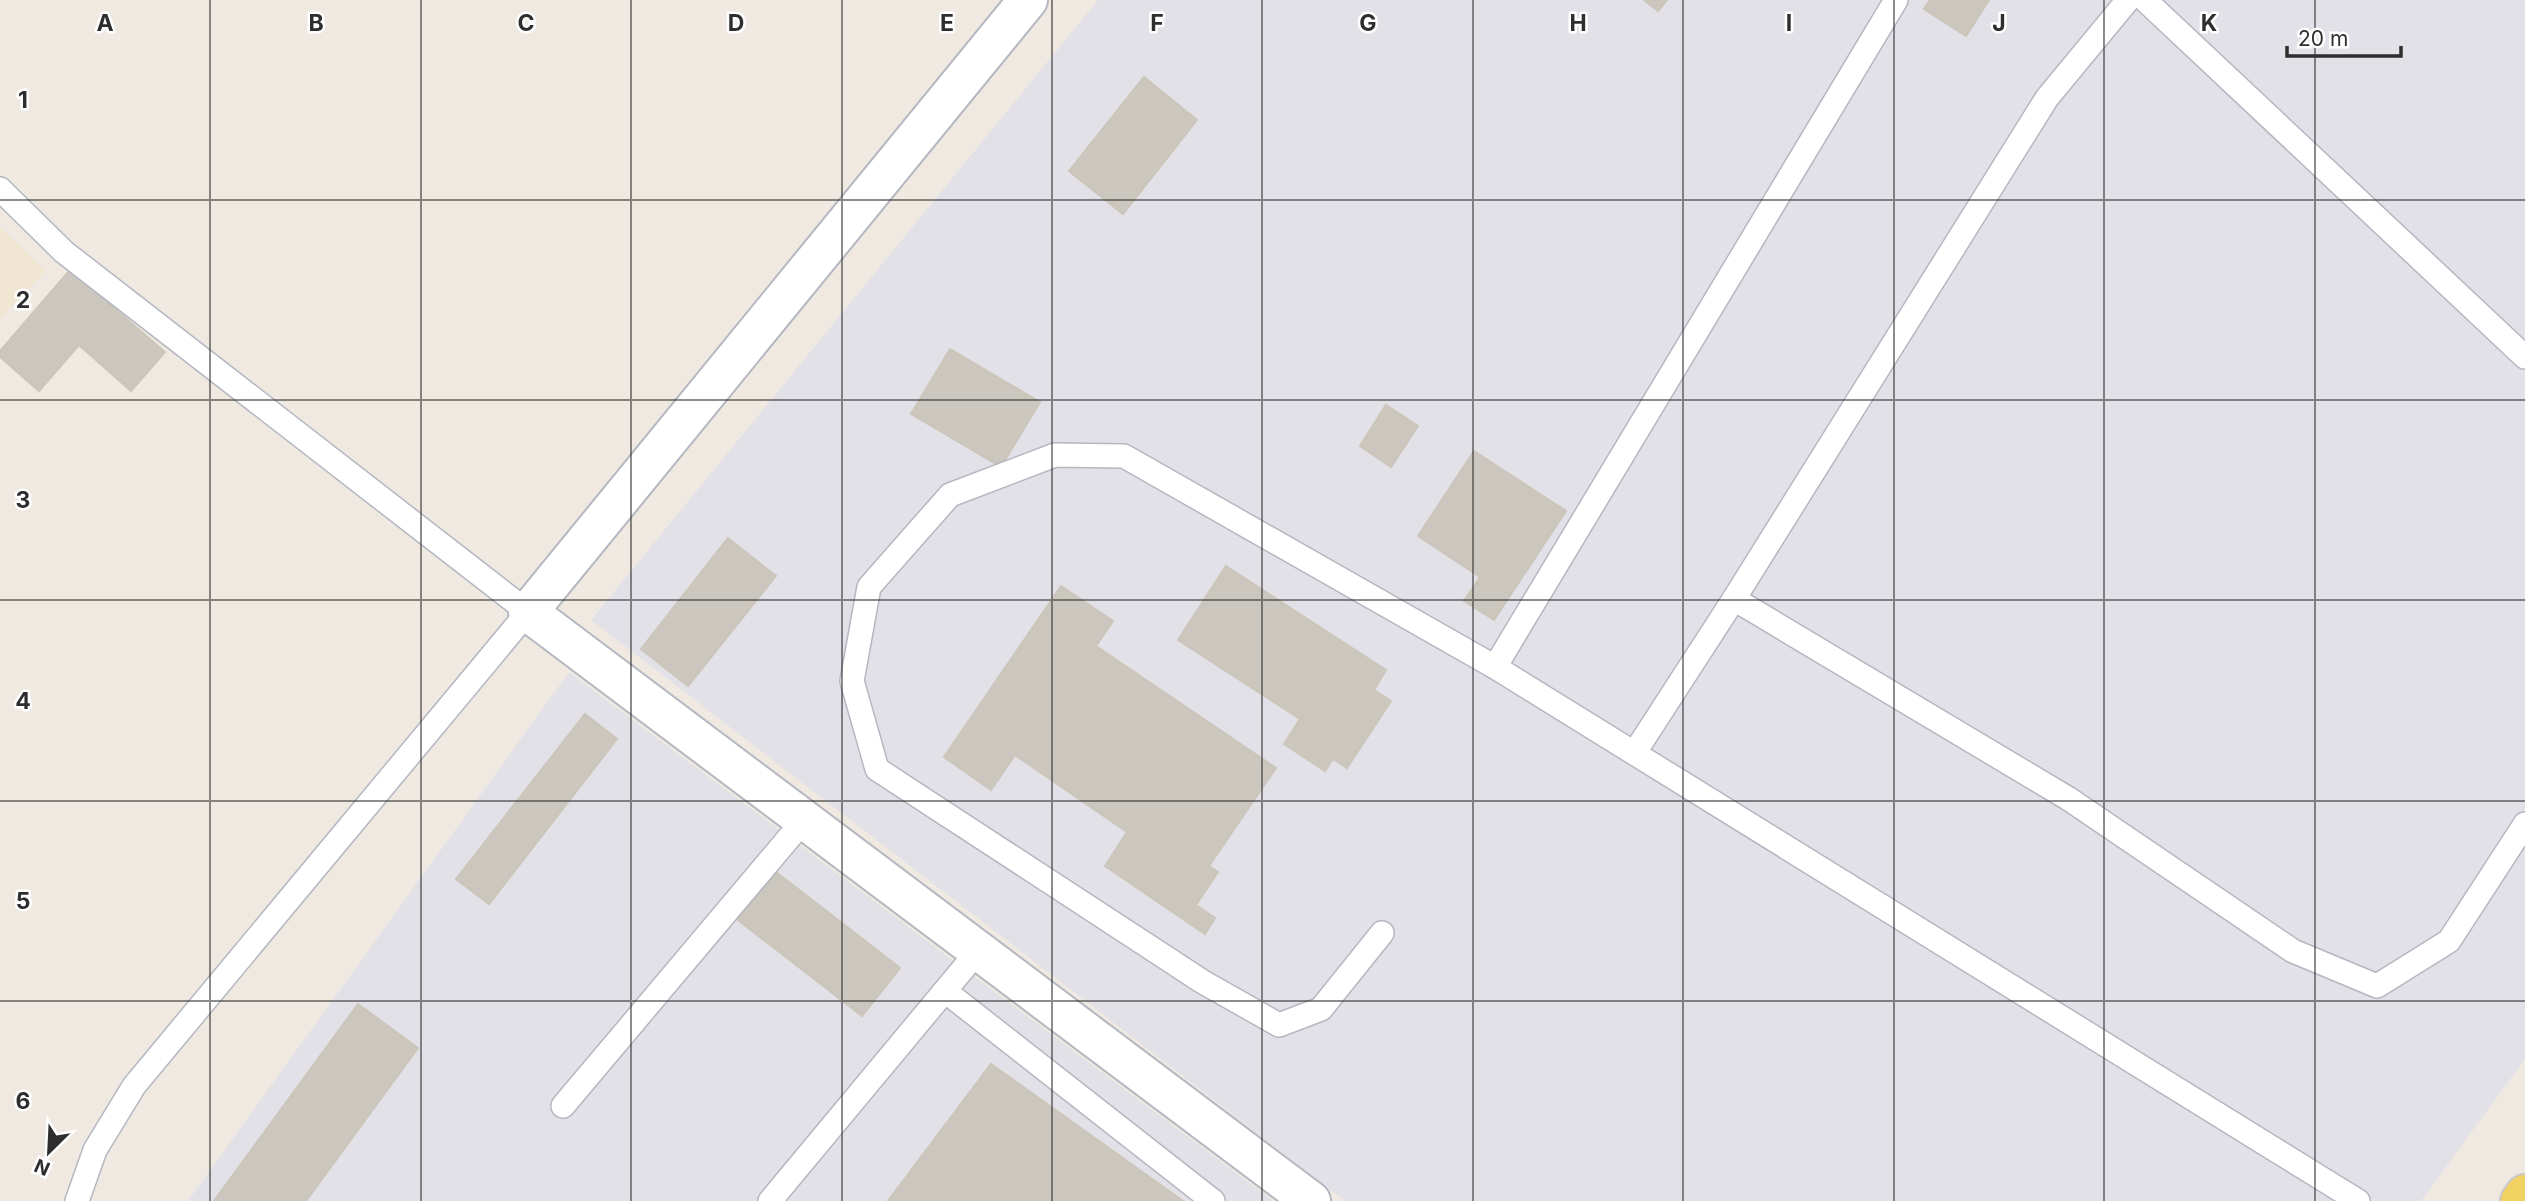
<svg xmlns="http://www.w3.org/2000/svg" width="2525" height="1201" font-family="Inter,sans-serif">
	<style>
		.industrial { fill: #e3e1e8 }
		.education { fill: #f0e6d1 }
		.building { fill: #cbc7bf; stroke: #cbc5ba; stroke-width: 2 }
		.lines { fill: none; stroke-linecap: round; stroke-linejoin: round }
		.lane-casing { stroke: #b4b7c1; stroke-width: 26 }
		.street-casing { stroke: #b4b7c1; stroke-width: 42 }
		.primary-casing { stroke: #c9c9c9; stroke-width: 42 }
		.lane { stroke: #fff; stroke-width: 23 }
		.street { stroke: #fff; stroke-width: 38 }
		.primary { stroke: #f2d163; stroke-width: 38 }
		.grid { fill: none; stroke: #2e2e2e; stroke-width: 2; stroke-opacity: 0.55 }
		.grid-label { font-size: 23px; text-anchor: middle; font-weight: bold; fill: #2e2e2e; stroke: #fff; stroke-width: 5; stroke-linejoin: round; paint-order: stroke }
	</style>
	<rect width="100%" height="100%" fill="#efe9e1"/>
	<g class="industrial">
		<path d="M 1098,0 L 2525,0 L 2525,1059 L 2421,1201 L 1345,1201 L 591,620 Z"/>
		<path d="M 569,672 L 1273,1201 L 188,1201 Z"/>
	</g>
	<path class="education" d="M 0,227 L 45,271 L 0,319 Z"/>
	<g class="building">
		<path d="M 1644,0 L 1667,0 L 1658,11 Z"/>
		<path d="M 1930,0 L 1989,0 L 1966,36 L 1924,9 Z"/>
		<path d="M 1144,77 L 1197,120 L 1123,214 L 1069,171 Z"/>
		<path d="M 70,270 L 165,352 L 131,391 L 79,345 L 39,391 L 0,357 L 0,351 Z"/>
		<path d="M 950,349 L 1040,402 L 1001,467 L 911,414 Z"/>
		<path d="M 1386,405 L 1418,426 L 1391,467 L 1360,446 Z"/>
		<path d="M 1474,451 L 1566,511 L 1494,620 L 1464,601 L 1480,577 L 1418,536 Z"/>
		<path d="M 728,538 L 776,576 L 688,686 L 641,649 Z"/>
		<path d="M 1226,566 L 1386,670 L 1374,690 L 1391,701 L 1347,768 L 1333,759 L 1325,771 L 1284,744 L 1300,719 L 1178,640 Z"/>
		<path d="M 1061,586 L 1113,621 L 1096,646 L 1276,768 L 1209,866 L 1218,872 L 1196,905 L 1215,918 L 1205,934 L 1105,866 L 1127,832 L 1015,755 L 991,790 L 944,757 Z"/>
		<path d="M 585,714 L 617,739 L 489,904 L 456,879 Z"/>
		<path d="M 776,872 L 900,968 L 862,1016 L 738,920 Z"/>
		<path d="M 358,1004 L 418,1048 L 306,1201 L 214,1201 Z"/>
		<path d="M 991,1064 L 1183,1201 L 888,1201 Z"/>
	</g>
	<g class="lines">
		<defs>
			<g id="lane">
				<path d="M 2145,0 L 2525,357"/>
				<path d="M 0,189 L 64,252 L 528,612 L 134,1086 L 95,1150 L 77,1201"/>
				<path d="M 1734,599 L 2069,799 L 2293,951 L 2377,986 L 2449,941 L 2525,824"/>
				<path d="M 1495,667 L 1896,0"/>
				<path d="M 1635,752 L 1734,599 L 2047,98 L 2128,0"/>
				<path d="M 1382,933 L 1321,1009 L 1279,1025 L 1203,982 L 877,769 L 852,681 L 869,587 L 950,495 L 1055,455 L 1124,456 L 1495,667 L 2358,1201"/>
				<path d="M 945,991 L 1213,1201"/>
				<path d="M 563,1106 L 804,820"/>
				<path d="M 770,1201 L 978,951"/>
			</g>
			<path id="street" d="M 1028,0 L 528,612 L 1311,1201"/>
			<path id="primary" d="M 2520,1201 L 2525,1194"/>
		</defs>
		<use href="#lane" class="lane-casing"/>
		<use href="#street" class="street-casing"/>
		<use href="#primary" class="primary-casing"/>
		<use href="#lane" class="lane"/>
		<use href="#street" class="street"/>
		<use href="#primary" class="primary"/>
	</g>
	<path class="grid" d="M 210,0 L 210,1201M 421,0 L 421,1201M 631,0 L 631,1201M 842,0 L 842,1201M 1052,0 L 1052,1201M 1262,0 L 1262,1201M 1473,0 L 1473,1201M 1683,0 L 1683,1201M 1894,0 L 1894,1201M 2104,0 L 2104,1201M 2315,0 L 2315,1201M 0,200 L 2525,200M 0,400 L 2525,400M 0,600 L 2525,600M 0,801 L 2525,801M 0,1001 L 2525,1001"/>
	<g class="grid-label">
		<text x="105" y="31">A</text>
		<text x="316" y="31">B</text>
		<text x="526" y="31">C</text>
		<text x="736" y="31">D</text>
		<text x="947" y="31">E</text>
		<text x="1157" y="31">F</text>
		<text x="1368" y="31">G</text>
		<text x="1578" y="31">H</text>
		<text x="1789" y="31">I</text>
		<text x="1999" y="31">J</text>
		<text x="2209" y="31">K</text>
		<text x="23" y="108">1</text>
		<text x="23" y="308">2</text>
		<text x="23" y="508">3</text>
		<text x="23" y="709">4</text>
		<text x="23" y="909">5</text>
		<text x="23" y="1109">6</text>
	</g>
	<g transform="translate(49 1152) rotate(204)" stroke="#ffffff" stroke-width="5" paint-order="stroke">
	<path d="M0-5L12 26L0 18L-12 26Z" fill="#2e2e2e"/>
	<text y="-10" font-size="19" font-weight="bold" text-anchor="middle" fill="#2e2e2e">N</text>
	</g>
	<path d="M2287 46v10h114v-10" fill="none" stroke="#2e2e2e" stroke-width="3.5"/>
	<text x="2298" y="46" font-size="21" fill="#2e2e2e" stroke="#ffffff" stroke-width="5" paint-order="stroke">20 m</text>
</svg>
